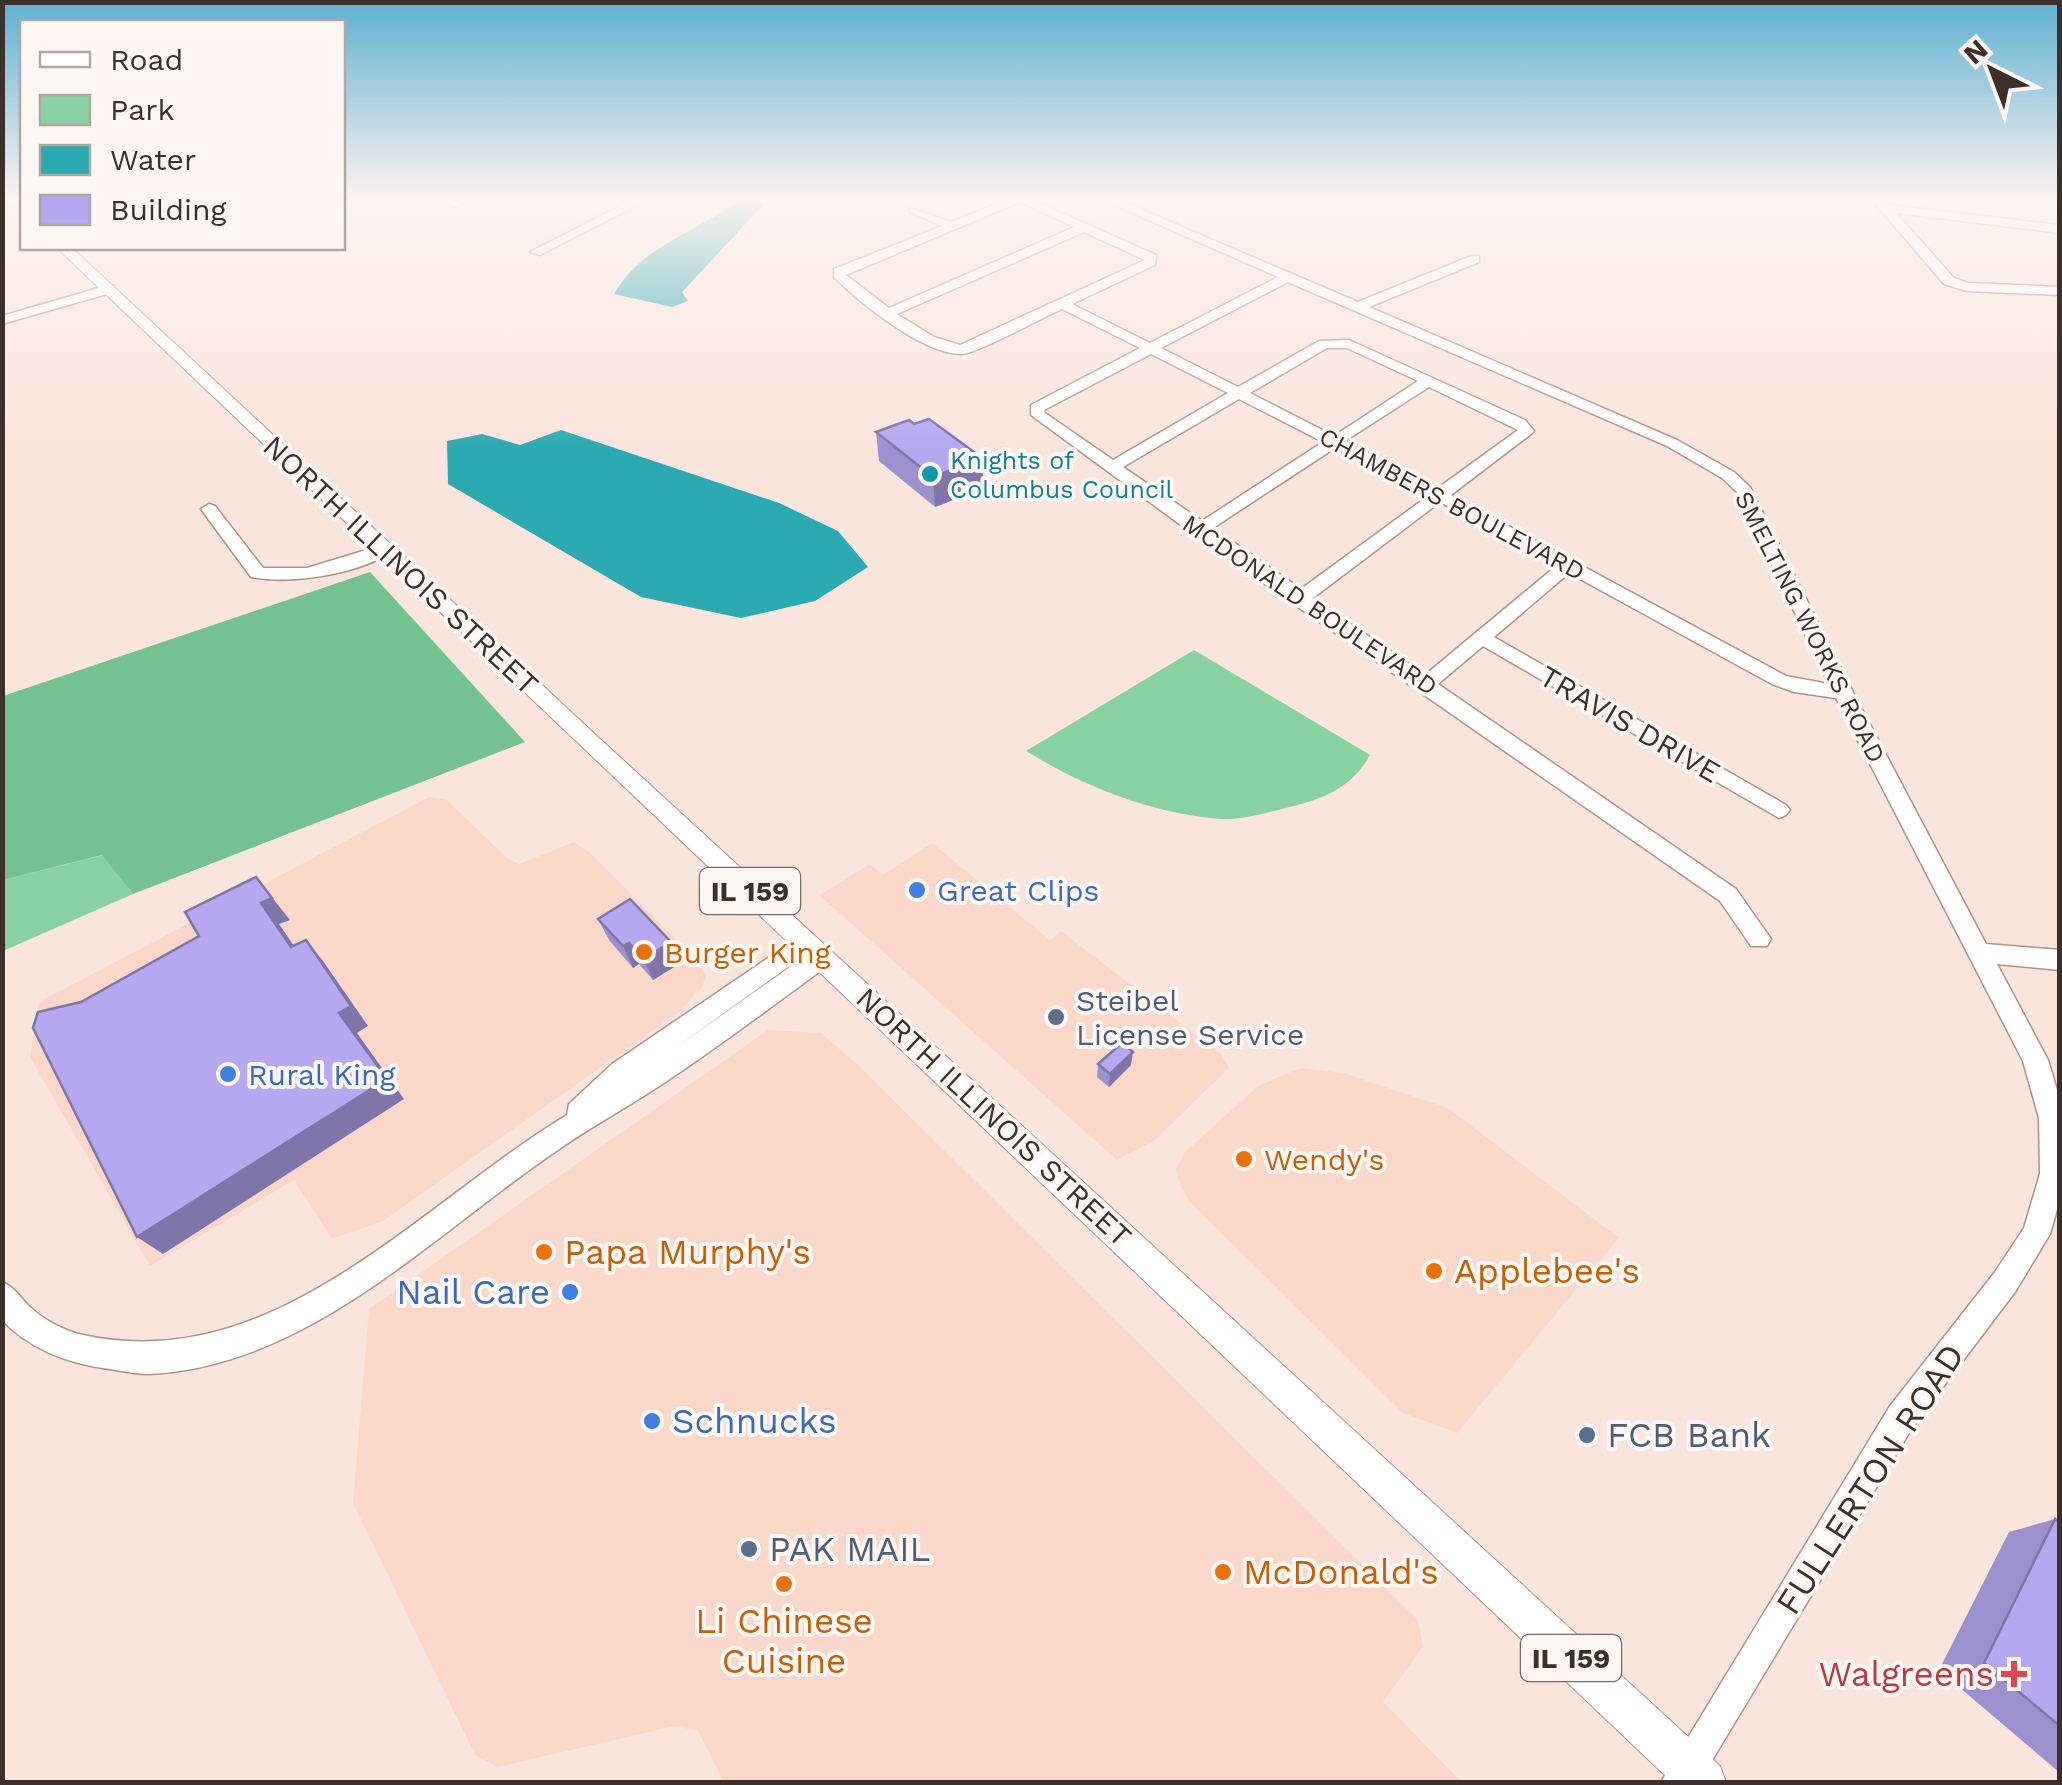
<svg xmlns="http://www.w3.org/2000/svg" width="2062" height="1785" font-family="'Work Sans',sans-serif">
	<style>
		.built { fill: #f9d8ca }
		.green { fill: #88d1a3 }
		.forest { fill: #74c291 }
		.water { fill: #2caab2 }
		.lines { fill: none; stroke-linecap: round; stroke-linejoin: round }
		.minor-casing { stroke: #b19284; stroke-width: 3 }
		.major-casing { stroke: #b19284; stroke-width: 2 }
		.minor { fill: #fff; fill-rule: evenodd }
		.major { fill: #fff; fill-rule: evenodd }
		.wall { fill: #9d90cf }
		.shaded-wall { fill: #7f75a9 }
		.building { fill: #b6a7f1; stroke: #7f75a9; stroke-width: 2.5 }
		.culture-dot { fill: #0f9aa8; stroke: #fdf6f3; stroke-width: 4 }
		.shop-dot { fill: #3f7fe0; stroke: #fdf6f3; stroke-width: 4 }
		.food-dot { fill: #e8710a; stroke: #fdf6f3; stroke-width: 4 }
		.service-dot { fill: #5c6f8a; stroke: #fdf6f3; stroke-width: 4 }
		.health-dot { fill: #e0444e; stroke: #fdf6f3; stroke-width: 4 }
		.labels { text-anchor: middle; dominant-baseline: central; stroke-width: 8; stroke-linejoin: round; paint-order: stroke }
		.far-culture-label { font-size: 25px; fill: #0d838f; stroke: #fdf6f3; text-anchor: start }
		.far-street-label { font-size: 25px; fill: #3d302a; stroke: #fdf6f3 }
		.shield { fill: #fdf6f3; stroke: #776b66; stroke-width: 2.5 }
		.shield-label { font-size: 28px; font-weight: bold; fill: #3d302a }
		.street-label { font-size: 30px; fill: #3d302a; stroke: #fdf6f3 }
		.shop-label { font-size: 30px; fill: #366cbe; stroke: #fdf6f3; text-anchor: start }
		.food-label { font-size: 30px; fill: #c56008; stroke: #fdf6f3; text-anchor: start }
		.service-label { font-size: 30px; fill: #4e5e75; stroke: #fdf6f3; text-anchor: start }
		.near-food-label { font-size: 35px; fill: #c56008; stroke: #fdf6f3; text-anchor: start }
		.near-shop-label { font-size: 35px; fill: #366cbe; stroke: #fdf6f3; text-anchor: end }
		.near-service-label { font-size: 35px; fill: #4e5e75; stroke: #fdf6f3; text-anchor: start }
		.near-street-label { font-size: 35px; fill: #3d302a; stroke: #fdf6f3 }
		.near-health-label { font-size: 35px; fill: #be3a42; stroke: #fdf6f3; text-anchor: end }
	</style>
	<rect width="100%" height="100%" fill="#fae5dd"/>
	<g class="built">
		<path d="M 429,797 L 447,800 L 507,858 L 519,864 L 574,842 L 589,852 L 698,961 L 706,976 L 702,987 L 679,1012 L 383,1221 L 332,1239 L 294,1180 L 150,1266 L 30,1057 L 39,1002 Z"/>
		<path d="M 932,843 L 1050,940 L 1061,931 L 1221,1054 L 1229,1068 L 1155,1140 L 1117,1160 L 819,895 L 870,864 L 883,875 Z"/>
		<path d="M 768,1030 L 821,1033 L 857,1064 L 1418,1620 L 1423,1647 L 1383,1702 L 1462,1782 L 724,1782 L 698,1731 L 675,1726 L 498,1767 L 475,1755 L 353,1503 L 369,1309 Z"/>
		<path d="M 1300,1068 L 1344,1073 L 1448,1108 L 1619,1238 L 1457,1433 L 1403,1413 L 1188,1200 L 1181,1187 L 1176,1170 L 1185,1152 L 1258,1086 Z"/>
	</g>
	<g class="green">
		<path d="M 1194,650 L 1370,755 C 1352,787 1326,798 1290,807 C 1269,812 1243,820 1222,819 C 1153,814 1084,787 1026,751 Z"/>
		<path d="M 103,855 L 133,894 L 3,951 L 3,880 Z"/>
	</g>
	<path class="forest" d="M 370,572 L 525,742 L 133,894 L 102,855 L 3,880 L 3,696 Z"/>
	<g class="water">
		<path d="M 738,201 L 765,203 L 682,292 L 688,301 L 672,307 L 614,294 C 641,246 697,232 738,201 Z"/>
		<path d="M 561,430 L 779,503 L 838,531 L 868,567 L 815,601 L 741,618 L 641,597 L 448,484 L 447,441 L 482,434 L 520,445 Z"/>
	</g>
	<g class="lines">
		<defs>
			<g id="minor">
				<path d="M 471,200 L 454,207 L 448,204 L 454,200 Z"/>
				<path d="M 632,200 L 647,200 L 540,255 L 530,252 Z"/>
				<path d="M 1006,200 L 1033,200 L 1156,255 L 1155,265 L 1072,304 L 1150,343 L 1278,277 L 1103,200 L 1119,200 L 1358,302 L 1471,256 L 1479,256 L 1479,262 L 1369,307 L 1677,440 L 1734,472 L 1750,487 L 1853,692 L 1986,944 L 2060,950 L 2060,970 L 1997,964 L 2048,1060 L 2060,1100 L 2060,1199 L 2050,1234 L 2015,1292 L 1912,1428 L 1699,1782 L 1661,1782 L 1890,1406 L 1995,1272 L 2024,1228 L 2040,1174 L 2039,1118 L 2023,1061 L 1836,698 L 1794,692 L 1772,684 L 1569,573 L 1494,637 L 1786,805 L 1790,810 L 1786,815 L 1779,818 L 1483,646 L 1438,684 L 1736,889 L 1771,939 L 1767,946 L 1751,946 L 1720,901 L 1193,534 L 1031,415 L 1031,405 L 1140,348 L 1062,309 C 1043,317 977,354 961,354 C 923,354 860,303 834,277 L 834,269 L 942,226 L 910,212 L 910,208 L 952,222 ZM 1020,202 L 1074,227 L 889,308 L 846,275 ZM 1084,232 L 1145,260 L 960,345 L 934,337 L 897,314 ZM 1288,282 L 1667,446 L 1722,478 L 1737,492 L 1829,684 L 1786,676 L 1451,495 L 1531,434 L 1534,431 L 1525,420 L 1349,340 L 1319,341 L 1238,387 L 1161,348 ZM 1327,348 L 1347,348 L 1418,381 L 1334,436 L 1250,393 ZM 1151,354 L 1228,393 L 1113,460 L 1045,413 L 1044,410 ZM 1429,387 L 1518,430 L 1438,488 L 1345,441 ZM 1239,399 L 1323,442 L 1202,521 L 1123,467 ZM 1335,448 L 1428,496 L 1301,589 L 1213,528 ZM 1440,502 L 1556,566 L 1425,675 L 1313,598 Z"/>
				<path d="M 1872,200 L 1884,200 L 1889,205 L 2060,225 L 2060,233 L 1896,213 L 1954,278 L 1968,283 L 2060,287 L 2060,295 L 1967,291 L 1944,284 Z"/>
				<path d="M 109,285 L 114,286 L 114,292 L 2,324 L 2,316 Z"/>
				<path d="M 209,504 L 215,506 L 263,568 L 307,568 L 386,544 L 395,549 C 363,574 290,585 251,577 L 201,509 Z"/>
				<path d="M 805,933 L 813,935 L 817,942 L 813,949 L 671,1051 L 814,950 L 830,950 L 834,957 L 830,964 C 775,1004 721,1045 664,1083 C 628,1107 590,1127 555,1152 C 431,1236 308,1367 148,1374 C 134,1374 118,1370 103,1368 C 67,1363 28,1348 2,1320 L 2,1282 C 15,1287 20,1298 30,1307 C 44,1320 64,1331 83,1335 C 274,1377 418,1205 567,1115 L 569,1104 L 612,1064 Z"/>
			</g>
			<g id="major">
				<path d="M 6,200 L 21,200 L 22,213 Z"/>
				<path d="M 57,248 L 72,248 L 598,737 L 1720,1766 L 1726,1782 L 1672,1782 Z"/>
			</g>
		</defs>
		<use href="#minor" class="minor-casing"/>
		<use href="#major" class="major-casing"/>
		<use href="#minor" class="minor"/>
		<use href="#major" class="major"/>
	</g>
	<g class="wall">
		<path d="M 914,424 L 982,458 L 983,488 L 935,507 L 879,461 L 876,432 Z"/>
		<path d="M 598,919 L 671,942 L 679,964 L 653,980 L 639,964 L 633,968 L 609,940 Z"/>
		<path d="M 1098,1064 L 1131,1065 L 1109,1087 L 1097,1077 Z"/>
		<path d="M 2055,1519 L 2060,1523 L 2060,1773 L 1939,1670 L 2009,1532 Z"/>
	</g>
	<g class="shaded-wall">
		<path d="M 982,458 L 983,488 L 935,507 L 933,477 Z"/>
		<path d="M 256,877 L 290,920 L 279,924 L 309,968 L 291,947 L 261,903 Z"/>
		<path d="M 306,940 L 323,961 L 368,1026 L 357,1033 L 404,1099 L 163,1254 L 137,1237 L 339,1013 Z"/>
		<path d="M 671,942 L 679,964 L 653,980 L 644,959 Z"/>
		<path d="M 629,943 L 639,964 L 633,968 L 623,946 Z"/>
		<path d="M 1133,1052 L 1131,1065 L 1109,1087 L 1110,1074 Z"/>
	</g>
	<g class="building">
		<path d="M 929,419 L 982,458 L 933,477 L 876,432 L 909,420 L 914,424 Z"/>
		<path d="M 256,877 L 272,898 L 261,903 L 291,947 L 306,940 L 351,1006 L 339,1013 L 387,1079 L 137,1237 L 33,1028 L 38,1012 L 81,1002 L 199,936 L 185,912 Z"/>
		<path d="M 630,899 L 671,942 L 644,959 L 629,943 L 623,946 L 598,919 Z"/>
		<path d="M 1122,1043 L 1133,1052 L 1110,1074 L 1098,1064 Z"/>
		<path d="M 2055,1519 L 2060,1523 L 2060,1726 L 1984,1663 Z"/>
	</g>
	<linearGradient id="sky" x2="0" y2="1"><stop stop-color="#5db0d2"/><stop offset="0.44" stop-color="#fdf3f0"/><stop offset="1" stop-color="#fdf3f0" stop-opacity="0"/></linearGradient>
	<rect width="2062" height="450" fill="url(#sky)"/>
	<circle class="culture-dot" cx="930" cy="474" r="10"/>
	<g class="shop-dot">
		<circle cx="917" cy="890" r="10"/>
		<circle cx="228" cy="1074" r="10"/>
		<circle cx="570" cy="1292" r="10"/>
		<circle cx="652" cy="1421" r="10"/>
	</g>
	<g class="food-dot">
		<circle cx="644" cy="952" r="10"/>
		<circle cx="1244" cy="1159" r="10"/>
		<circle cx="544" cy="1252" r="10"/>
		<circle cx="1434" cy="1271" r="10"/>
		<circle cx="1223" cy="1572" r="10"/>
		<circle cx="784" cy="1584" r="10"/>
	</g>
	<g class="service-dot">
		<circle cx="1056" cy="1017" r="10"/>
		<circle cx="1587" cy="1435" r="10"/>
		<circle cx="749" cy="1549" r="10"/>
	</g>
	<path class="health-dot" d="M2009 1659h10v10h10v10h-10v10h-10v-10h-10v-10h10z"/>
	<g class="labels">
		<g class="far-culture-label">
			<text x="950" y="460">Knights of<tspan x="950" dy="29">Columbus Council</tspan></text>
		</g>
		<g class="far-street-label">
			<text transform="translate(1452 504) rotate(28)">CHAMBERS BOULEVARD</text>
			<text transform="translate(1310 605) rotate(34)">MCDONALD BOULEVARD</text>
			<text transform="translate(1810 627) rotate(63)">SMELTING WORKS ROAD</text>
		</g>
		<g class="shield">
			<rect x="700" y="868" width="100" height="46" rx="8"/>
			<rect x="1521" y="1635" width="100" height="46" rx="8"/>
		</g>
		<g class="shield-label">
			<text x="750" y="891">IL 159</text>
			<text x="1571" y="1658">IL 159</text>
		</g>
		<g class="street-label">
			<text transform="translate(401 565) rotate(43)">NORTH ILLINOIS STREET</text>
			<text transform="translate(1630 724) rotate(30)">TRAVIS DRIVE</text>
			<text transform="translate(994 1117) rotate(43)">NORTH ILLINOIS STREET</text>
		</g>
		<g class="shop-label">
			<text x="937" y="890">Great Clips</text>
			<text x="248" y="1074">Rural King</text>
		</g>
		<g class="food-label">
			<text x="664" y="952">Burger King</text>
			<text x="1264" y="1159">Wendy's</text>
		</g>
		<g class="service-label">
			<text x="1076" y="1000">Steibel<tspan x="1076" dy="34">License Service</tspan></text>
		</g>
		<g class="near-food-label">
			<text x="564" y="1252">Papa Murphy's</text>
			<text x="1454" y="1271">Applebee's</text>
			<text x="1243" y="1572">McDonald's</text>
			<text x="784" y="1621" text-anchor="middle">Li Chinese<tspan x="784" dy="40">Cuisine</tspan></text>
		</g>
		<g class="near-shop-label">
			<text x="550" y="1292">Nail Care</text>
			<text x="672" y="1421" text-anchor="start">Schnucks</text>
		</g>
		<g class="near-service-label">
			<text x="1607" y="1435">FCB Bank</text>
			<text x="769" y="1549">PAK MAIL</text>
		</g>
		<g class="near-street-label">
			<text transform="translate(1870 1479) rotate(-57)">FULLERTON ROAD</text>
		</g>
		<g class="near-health-label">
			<text x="1994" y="1674">Walgreens</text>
		</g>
	</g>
	<rect width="2062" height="1785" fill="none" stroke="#3d302a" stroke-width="10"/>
	<rect x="20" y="20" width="325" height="230" fill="#fdf6f3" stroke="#b0a7a3" stroke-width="2.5"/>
	<rect x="40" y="52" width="50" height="15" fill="#ffffff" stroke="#b0a7a3" stroke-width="2.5"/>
	<text x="110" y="70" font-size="30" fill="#3d302a">Road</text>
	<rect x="40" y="95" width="50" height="30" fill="#88d1a3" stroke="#b0a7a3" stroke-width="2.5"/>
	<text x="110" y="120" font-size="30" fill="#3d302a">Park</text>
	<rect x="40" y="145" width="50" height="30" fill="#2caab2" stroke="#b0a7a3" stroke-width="2.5"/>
	<text x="110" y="170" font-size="30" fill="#3d302a">Water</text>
	<rect x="40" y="195" width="50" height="30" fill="#b6a7f1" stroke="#b0a7a3" stroke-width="2.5"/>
	<text x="110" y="220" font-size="30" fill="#3d302a">Building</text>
	<g transform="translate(1992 70) rotate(318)" stroke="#fdf6f3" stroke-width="8" paint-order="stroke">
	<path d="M0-8L18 38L0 25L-18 38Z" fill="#3d302a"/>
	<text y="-15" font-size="28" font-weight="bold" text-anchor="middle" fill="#3d302a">N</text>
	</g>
</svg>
